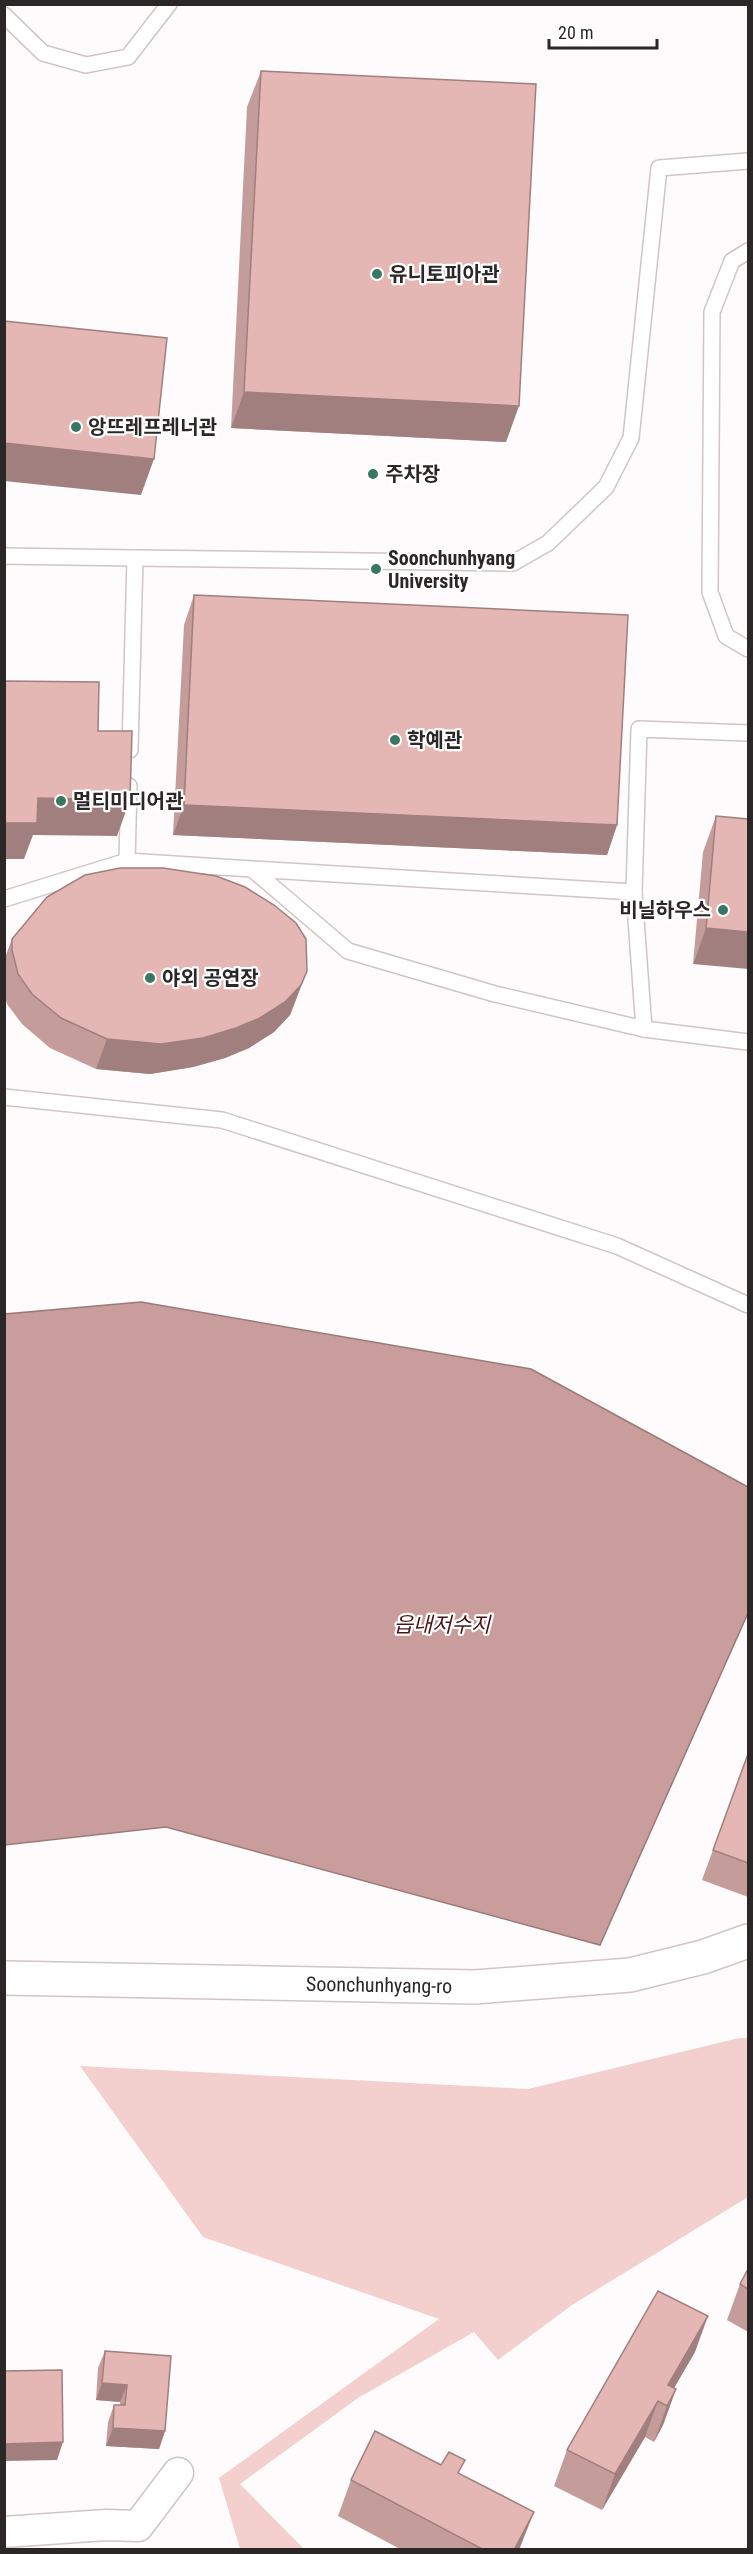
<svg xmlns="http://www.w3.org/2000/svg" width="753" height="2554" font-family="'Roboto Condensed','Noto Sans KR',sans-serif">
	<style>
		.green { fill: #f3d0ce }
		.water { fill: #c99d9b; stroke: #9a7a78; stroke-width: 1.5 }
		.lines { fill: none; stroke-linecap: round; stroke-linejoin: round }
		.service-casing { stroke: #d1c5c4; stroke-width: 18 }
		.minor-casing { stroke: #d1c5c4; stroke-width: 33 }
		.secondary-casing { stroke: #d1c5c4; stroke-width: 36 }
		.service { stroke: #fff; stroke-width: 15 }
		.minor { stroke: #fff; stroke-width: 30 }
		.secondary { stroke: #fff; stroke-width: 33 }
		.wall { fill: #c49d9b }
		.shaded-wall { fill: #a07f7e }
		.building { fill: #e4b6b4; stroke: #a07f7e; stroke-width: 1.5 }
		.poi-dot { fill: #387764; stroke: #fff; stroke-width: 2 }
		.labels { text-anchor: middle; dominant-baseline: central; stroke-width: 4.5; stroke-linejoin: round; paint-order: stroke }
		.poi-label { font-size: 20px; font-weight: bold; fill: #2c2727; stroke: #fff; text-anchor: start }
		.street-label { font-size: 20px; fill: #2c2727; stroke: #fff }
		.water-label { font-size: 21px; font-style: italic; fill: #4b1316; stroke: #fff }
	</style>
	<rect width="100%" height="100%" fill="#fdfbfb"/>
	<path class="green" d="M 739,2038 L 748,2038 L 748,2197 L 572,2305 L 498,2360 L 474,2332 L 358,2398 L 240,2484 L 304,2549 L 240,2549 L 219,2478 L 439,2319 L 203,2237 L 80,2066 L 528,2089 Z"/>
	<path class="water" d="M 141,1302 L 531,1369 L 748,1487 L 748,1613 L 600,1945 L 166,1827 L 5,1845 L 5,1314 Z"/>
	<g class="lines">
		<defs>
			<g id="service">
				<path d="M 4,15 L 43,53 L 86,65 L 128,57 L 169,4"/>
				<path d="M 748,251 L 732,261 L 712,312 L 710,592 L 726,636 L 748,649"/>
				<path d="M 4,556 L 135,558 L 130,750"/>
				<path d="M 135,558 L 513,563 L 548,543 L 606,487 L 631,438 L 659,168 L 748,161"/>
				<path d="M 127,861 L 252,869 L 348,951 L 495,994 L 644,1029 L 634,892 L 252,869"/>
				<path d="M 634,892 L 639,729 L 748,733"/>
				<path d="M 4,899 L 127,861 L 129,786"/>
				<path d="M 644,1029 L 748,1042"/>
				<path d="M 4,1097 L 222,1120 L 617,1246 L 748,1305"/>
			</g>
			<path id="minor" d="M 4,2532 L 106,2525 L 138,2526 L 178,2473"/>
			<path id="secondary" d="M 4,1978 L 475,1987 L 630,1975 L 703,1957 L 748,1941"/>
		</defs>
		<use href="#service" class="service-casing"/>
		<use href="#minor" class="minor-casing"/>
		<use href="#secondary" class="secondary-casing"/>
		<use href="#service" class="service"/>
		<use href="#minor" class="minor"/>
		<use href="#secondary" class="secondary"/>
	</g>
	<g class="wall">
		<path d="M 261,71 L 506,442 L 231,428 L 247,107 Z"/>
		<path d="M 194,595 L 617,825 L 607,855 L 173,835 L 184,625 Z"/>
		<path d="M 716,816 L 748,819 L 693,964 L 703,852 Z"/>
		<path d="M 12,939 L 307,971 L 290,1015 L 274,1032 L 249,1048 L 225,1058 L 193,1067 L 150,1074 L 96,1069 L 50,1048 L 22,1024 L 7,1004 L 4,993 L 4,960 Z"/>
		<path d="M 748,1754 L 748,1897 L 702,1880 Z"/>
		<path d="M 748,2269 L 748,2332 L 727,2320 L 740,2284 Z"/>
		<path d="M 105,2351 L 165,2431 L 159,2449 L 106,2446 L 108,2422 L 114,2405 L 120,2405 L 120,2402 L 96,2400 L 98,2368 Z"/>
		<path d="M 695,2352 L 674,2388 L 676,2389 L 663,2425 L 654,2442 L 645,2437 L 602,2510 L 554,2486 L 567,2450 Z"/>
		<path d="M 441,2465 L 460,2474 L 519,2550 L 402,2550 L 338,2516 L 351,2480 Z"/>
	</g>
	<g class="shaded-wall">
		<path d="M 244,392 L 519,406 L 506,442 L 231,428 Z"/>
		<path d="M 4,443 L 154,459 L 141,495 L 4,481 Z"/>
		<path d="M 38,798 L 130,800 L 117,836 L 33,835 L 24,859 L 4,859 L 4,823 Z"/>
		<path d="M 184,805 L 617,825 L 607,855 L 173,835 Z"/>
		<path d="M 706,928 L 748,932 L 748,969 L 693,964 Z"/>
		<path d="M 307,971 L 290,1015 L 274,1032 L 249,1048 L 225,1058 L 193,1067 L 150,1074 L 96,1069 L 107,1039 Z"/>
		<path d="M 708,2316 L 695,2352 L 664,2405 L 668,2385 Z"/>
		<path d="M 102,2383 L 127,2385 L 120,2402 L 96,2400 Z"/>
		<path d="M 676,2389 L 663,2425 L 654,2442 L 667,2406 Z"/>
		<path d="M 658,2401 L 645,2437 L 602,2510 L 615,2474 Z"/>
		<path d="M 113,2428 L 165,2431 L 159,2449 L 106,2446 Z"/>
		<path d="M 63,2442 L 57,2460 L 4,2461 L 4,2444 Z"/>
		<path d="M 534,2512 L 519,2550 L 514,2550 Z"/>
	</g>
	<g class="building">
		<path d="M 261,71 L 536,84 L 519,406 L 244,392 Z"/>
		<path d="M 4,321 L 167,338 L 154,459 L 4,443 Z"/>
		<path d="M 194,595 L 628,615 L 617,825 L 184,805 Z"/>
		<path d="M 4,681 L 99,682 L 98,731 L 132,731 L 130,800 L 38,798 L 37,823 L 4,823 Z"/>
		<path d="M 716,816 L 748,819 L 748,932 L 706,928 Z"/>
		<path d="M 120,868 L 163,868 L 216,876 L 245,887 L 274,905 L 296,923 L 306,939 L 307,971 L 301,985 L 285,1002 L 260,1018 L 236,1028 L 203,1038 L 161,1044 L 107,1039 L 61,1018 L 32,994 L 18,974 L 12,950 L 12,939 L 47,897 L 85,875 Z"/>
		<path d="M 748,1754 L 748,1863 L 713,1850 Z"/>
		<path d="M 748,2269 L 748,2289 L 740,2284 Z"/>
		<path d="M 658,2291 L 708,2316 L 668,2385 L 676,2389 L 667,2406 L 658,2401 L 615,2474 L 567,2450 Z"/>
		<path d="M 105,2351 L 171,2356 L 165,2431 L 113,2428 L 114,2405 L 125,2405 L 127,2385 L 102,2383 Z"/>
		<path d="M 62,2370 L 63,2442 L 4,2444 L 4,2371 Z"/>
		<path d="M 375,2431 L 441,2465 L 449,2452 L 465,2460 L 458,2473 L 534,2512 L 514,2550 L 484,2550 L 351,2480 Z"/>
	</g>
	<g class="poi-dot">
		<circle cx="377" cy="274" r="6"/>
		<circle cx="76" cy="427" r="6"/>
		<circle cx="373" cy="474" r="6"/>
		<circle cx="376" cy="569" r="6"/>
		<circle cx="395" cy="740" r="6"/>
		<circle cx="61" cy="801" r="6"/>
		<circle cx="723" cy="910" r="6"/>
		<circle cx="150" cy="978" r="6"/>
	</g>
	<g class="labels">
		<g class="poi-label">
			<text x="389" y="274">유니토피아관</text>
			<text x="88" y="427">앙뜨레프레너관</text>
			<text x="385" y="474">주차장</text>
			<text x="388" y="558">Soonchunhyang<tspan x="388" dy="23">University</tspan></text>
			<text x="407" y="740">학예관</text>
			<text x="73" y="801">멀티미디어관</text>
			<text x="711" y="910" text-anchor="end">비닐하우스</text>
			<text x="162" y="978">야외 공연장</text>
		</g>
		<g class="street-label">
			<text transform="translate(379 1985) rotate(1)">Soonchunhyang-ro</text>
		</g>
		<g class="water-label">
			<text x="442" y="1625">읍내저수지</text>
		</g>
	</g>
	<rect width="753" height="2554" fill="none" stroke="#2c2727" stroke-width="12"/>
	<path d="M549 39v9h108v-9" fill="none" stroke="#2c2727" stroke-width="3"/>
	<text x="558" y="39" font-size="18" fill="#2c2727" stroke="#ffffff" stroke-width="4.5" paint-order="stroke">20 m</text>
</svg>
